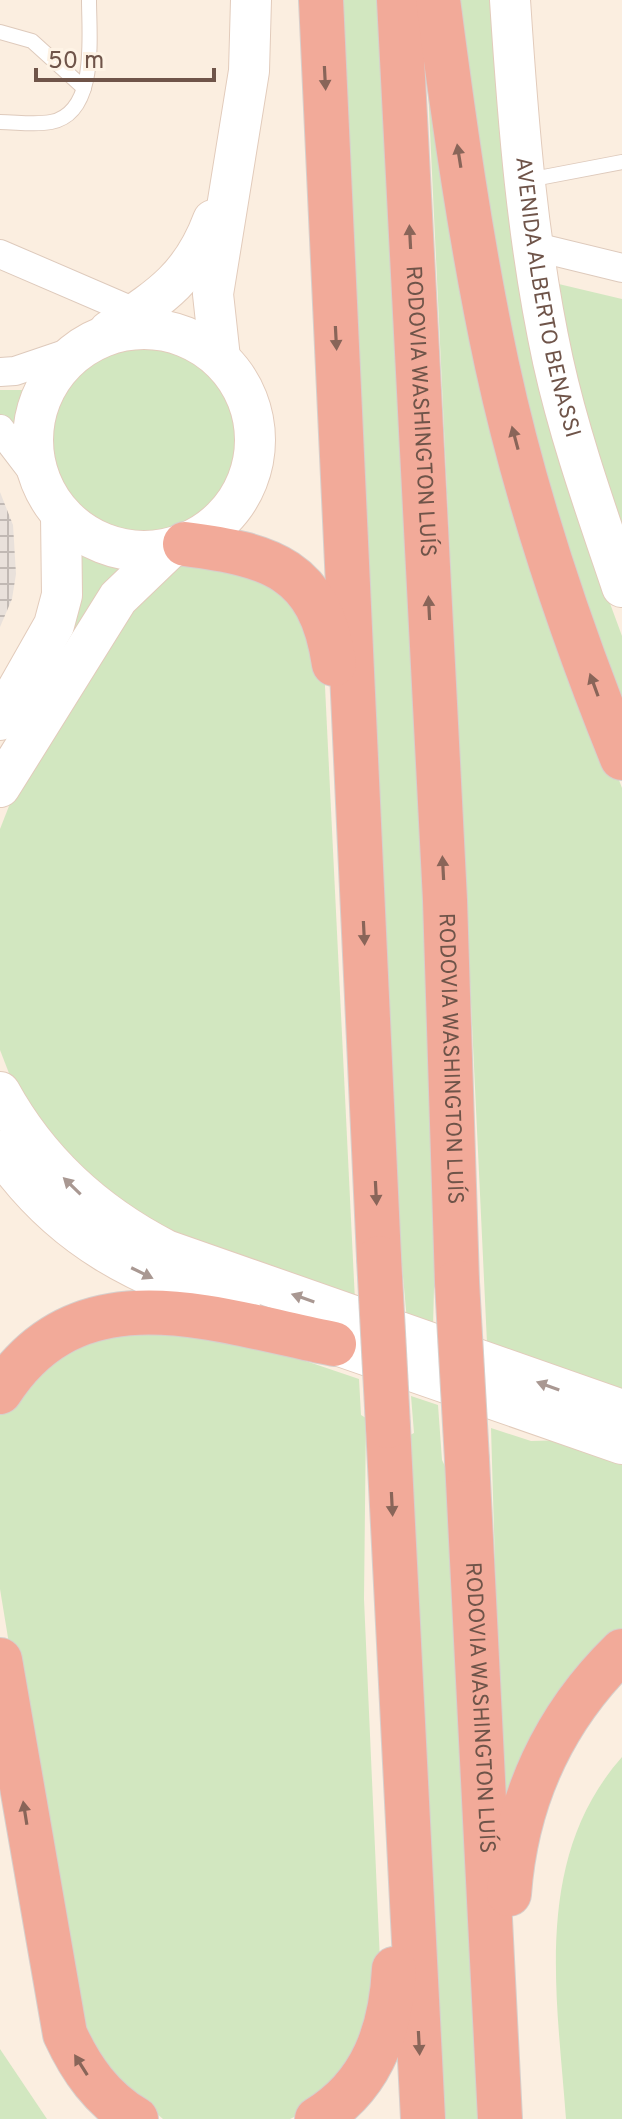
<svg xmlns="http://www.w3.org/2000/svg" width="622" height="2119" font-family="Overpass,sans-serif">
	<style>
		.industrial { fill: url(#industrial-grid) }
		.grass { fill: #d2e7c0 }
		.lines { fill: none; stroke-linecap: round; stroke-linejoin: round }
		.lane-casing { stroke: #decabc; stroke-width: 16 }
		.street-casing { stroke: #decabc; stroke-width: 30 }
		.secondary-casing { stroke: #e2cbbb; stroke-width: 42 }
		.highway-casing { stroke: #d7cfcc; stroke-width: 46 }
		.lane { stroke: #fff; stroke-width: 14 }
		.street { stroke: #fff; stroke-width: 28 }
		.secondary { stroke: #fff; stroke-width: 40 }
		.highway { stroke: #f2aa99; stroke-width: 44 }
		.highway-bridge-casing { stroke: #d7cfcc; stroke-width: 46; stroke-linecap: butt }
		.highway-bridge { stroke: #f2aa99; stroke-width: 44 }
		.oneway { fill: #896559 }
		.oneway2 { fill: #a99892 }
		.labels { text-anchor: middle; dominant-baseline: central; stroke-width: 7; stroke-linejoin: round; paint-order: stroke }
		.street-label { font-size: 22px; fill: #6f5449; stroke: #fef3e5 }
	</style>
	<defs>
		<pattern id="industrial-grid" width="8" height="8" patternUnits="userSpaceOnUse" patternTransform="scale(2)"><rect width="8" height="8" fill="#e9e1db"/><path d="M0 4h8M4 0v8" fill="none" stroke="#c1b9b4"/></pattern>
	</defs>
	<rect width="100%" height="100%" fill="#fbeee0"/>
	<path class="industrial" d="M 0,492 L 13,525 L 16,574 L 12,599 L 0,627 Z"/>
	<g class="grass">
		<path d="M 335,0 L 386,0 L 444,1261 L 434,1288 L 433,1328 L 407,1321 L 402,1265 L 394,1255 Z"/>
		<path d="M 444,0 L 491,0 L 506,195 L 590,549 L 622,636 L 622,723 L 529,453 Z"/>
		<path d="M 425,24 L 576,667 L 622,788 L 622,1397 L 487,1343 Z"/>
		<path d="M 546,281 L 622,299 L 622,569 Z"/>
		<circle cx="145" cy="440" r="92"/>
		<path d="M 0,390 L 32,390 L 20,434 L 0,414 Z"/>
		<path d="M 76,553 L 135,566 L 66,654 Z"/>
		<path d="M 196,562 L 290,588 L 324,666 L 355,1301 L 195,1249 L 92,1187 L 12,1081 L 0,1050 L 0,829 L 11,801 L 127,603 L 177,566 Z"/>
		<path d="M 202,1326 L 359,1379 L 361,1415 L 366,1418 L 364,1599 L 381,1984 L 368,2041 L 307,2111 L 290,2119 L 163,2119 L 89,2055 L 44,1857 L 0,1589 L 0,1412 L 76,1336 Z"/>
		<path d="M 411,1396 L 438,1405 L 442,1460 L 454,1485 L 486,2119 L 436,2119 L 404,1438 L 414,1433 Z"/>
		<path d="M 491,1428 L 531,1441 L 569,1440 L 622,1460 L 622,1635 L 502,1803 Z"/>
		<path d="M 622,1757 L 622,2119 L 566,2119 C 557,1995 532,1859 622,1757 Z"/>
		<path d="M 0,2049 L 47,2119 L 0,2119 Z"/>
	</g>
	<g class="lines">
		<defs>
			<g id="lane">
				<path d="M 0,32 L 32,41 L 84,88"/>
				<path d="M 0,122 C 16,122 35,125 51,122 C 98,113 89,36 89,0"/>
				<path d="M 528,180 L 622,162"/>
			</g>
			<g id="street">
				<path d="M 532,246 L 622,268"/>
				<path d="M 0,254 L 137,313 L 163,329"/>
				<path d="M 0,372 L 15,371 L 74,351"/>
				<path d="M 0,429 L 42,484"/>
			</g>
			<g id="secondary">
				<path id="s1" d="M 510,0 C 518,122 527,241 553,361 C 570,438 597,513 622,587"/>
				<circle cx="144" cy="440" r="111"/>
				<path d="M 109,331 C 159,298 191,279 213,220"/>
				<path d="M 220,358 L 213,294 L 249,71 L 251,0"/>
				<path d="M 0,720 L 54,625 L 62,595 L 61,515"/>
				<path d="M 0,787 L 118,598 L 169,549"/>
				<path d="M 0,1092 C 39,1163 96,1214 166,1250 L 622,1410"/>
				<path d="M 0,1151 C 63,1242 139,1276 241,1311"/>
				<path d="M 305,1334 L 622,1444"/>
			</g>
			<g id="highway">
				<path d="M 321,0 L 379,1258"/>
				<path id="s2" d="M 399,0 L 445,900 L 457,1282"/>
				<path d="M 438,0 C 454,122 471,244 497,365 C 526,499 571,632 622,758"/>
				<path d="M 185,544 C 270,555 320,568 334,664"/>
				<path d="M 0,1392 C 80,1267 216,1321 334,1344"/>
				<path d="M 388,1426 L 423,2119"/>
				<path id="s3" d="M 467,1460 L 500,2119"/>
				<path d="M 0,1660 L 65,2034 C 81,2069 102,2099 136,2119"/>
				<path d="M 509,1894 C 516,1800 554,1717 622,1651"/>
				<path d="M 317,2119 C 372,2086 391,2030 394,1969"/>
			</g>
		</defs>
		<use href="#lane" class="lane-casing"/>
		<use href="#street" class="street-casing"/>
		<use href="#secondary" class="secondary-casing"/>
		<use href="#highway" class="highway-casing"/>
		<use href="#lane" class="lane"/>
		<use href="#street" class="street"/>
		<use href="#secondary" class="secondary"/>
		<use href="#highway" class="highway"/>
		<defs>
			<g id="highway-bridge">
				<path d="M 379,1258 L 388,1426"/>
				<path d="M 457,1282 L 467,1460"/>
			</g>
		</defs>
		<use href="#highway-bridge" class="highway-bridge-casing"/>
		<use href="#highway-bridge" class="highway-bridge"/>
	</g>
	<defs><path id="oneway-solid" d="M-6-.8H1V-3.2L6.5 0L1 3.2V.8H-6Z" transform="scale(2)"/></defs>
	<g class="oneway">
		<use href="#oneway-solid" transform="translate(325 78) rotate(87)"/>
		<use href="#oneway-solid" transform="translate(459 156) rotate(-99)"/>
		<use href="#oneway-solid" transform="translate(410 237) rotate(-93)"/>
		<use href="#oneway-solid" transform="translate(336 338) rotate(87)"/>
		<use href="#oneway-solid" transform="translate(515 438) rotate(-105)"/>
		<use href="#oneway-solid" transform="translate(429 608) rotate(-93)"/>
		<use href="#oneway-solid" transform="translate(594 685) rotate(-110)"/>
		<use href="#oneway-solid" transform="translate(443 868) rotate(-93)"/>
		<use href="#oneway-solid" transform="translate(364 933) rotate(87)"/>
		<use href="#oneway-solid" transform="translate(376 1193) rotate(87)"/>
		<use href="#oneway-solid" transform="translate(392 1504) rotate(87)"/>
		<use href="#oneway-solid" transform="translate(25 1813) rotate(-99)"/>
		<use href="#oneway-solid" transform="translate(419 2043) rotate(87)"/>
		<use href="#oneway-solid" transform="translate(81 2065) rotate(-122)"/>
	</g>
	<g class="oneway2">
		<use href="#oneway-solid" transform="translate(72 1186) rotate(-136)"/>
		<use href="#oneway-solid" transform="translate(142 1273) rotate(26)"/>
		<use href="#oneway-solid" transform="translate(303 1298) rotate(-161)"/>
		<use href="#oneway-solid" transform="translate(548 1386) rotate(-160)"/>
	</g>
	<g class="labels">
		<g class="street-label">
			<text stroke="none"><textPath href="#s1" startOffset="300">AVENIDA ALBERTO BENASSI</textPath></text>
			<text stroke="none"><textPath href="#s2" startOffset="412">RODOVIA WASHINGTON LUÍS</textPath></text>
			<text stroke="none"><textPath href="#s2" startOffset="1060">RODOVIA WASHINGTON LUÍS</textPath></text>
			<text stroke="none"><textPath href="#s3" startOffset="248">RODOVIA WASHINGTON LUÍS</textPath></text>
		</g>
	</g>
	<path d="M36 68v12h178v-12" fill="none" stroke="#6f5449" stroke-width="4"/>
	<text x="48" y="68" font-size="24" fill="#6f5449" stroke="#fef3e5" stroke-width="6" paint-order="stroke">50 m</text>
</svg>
